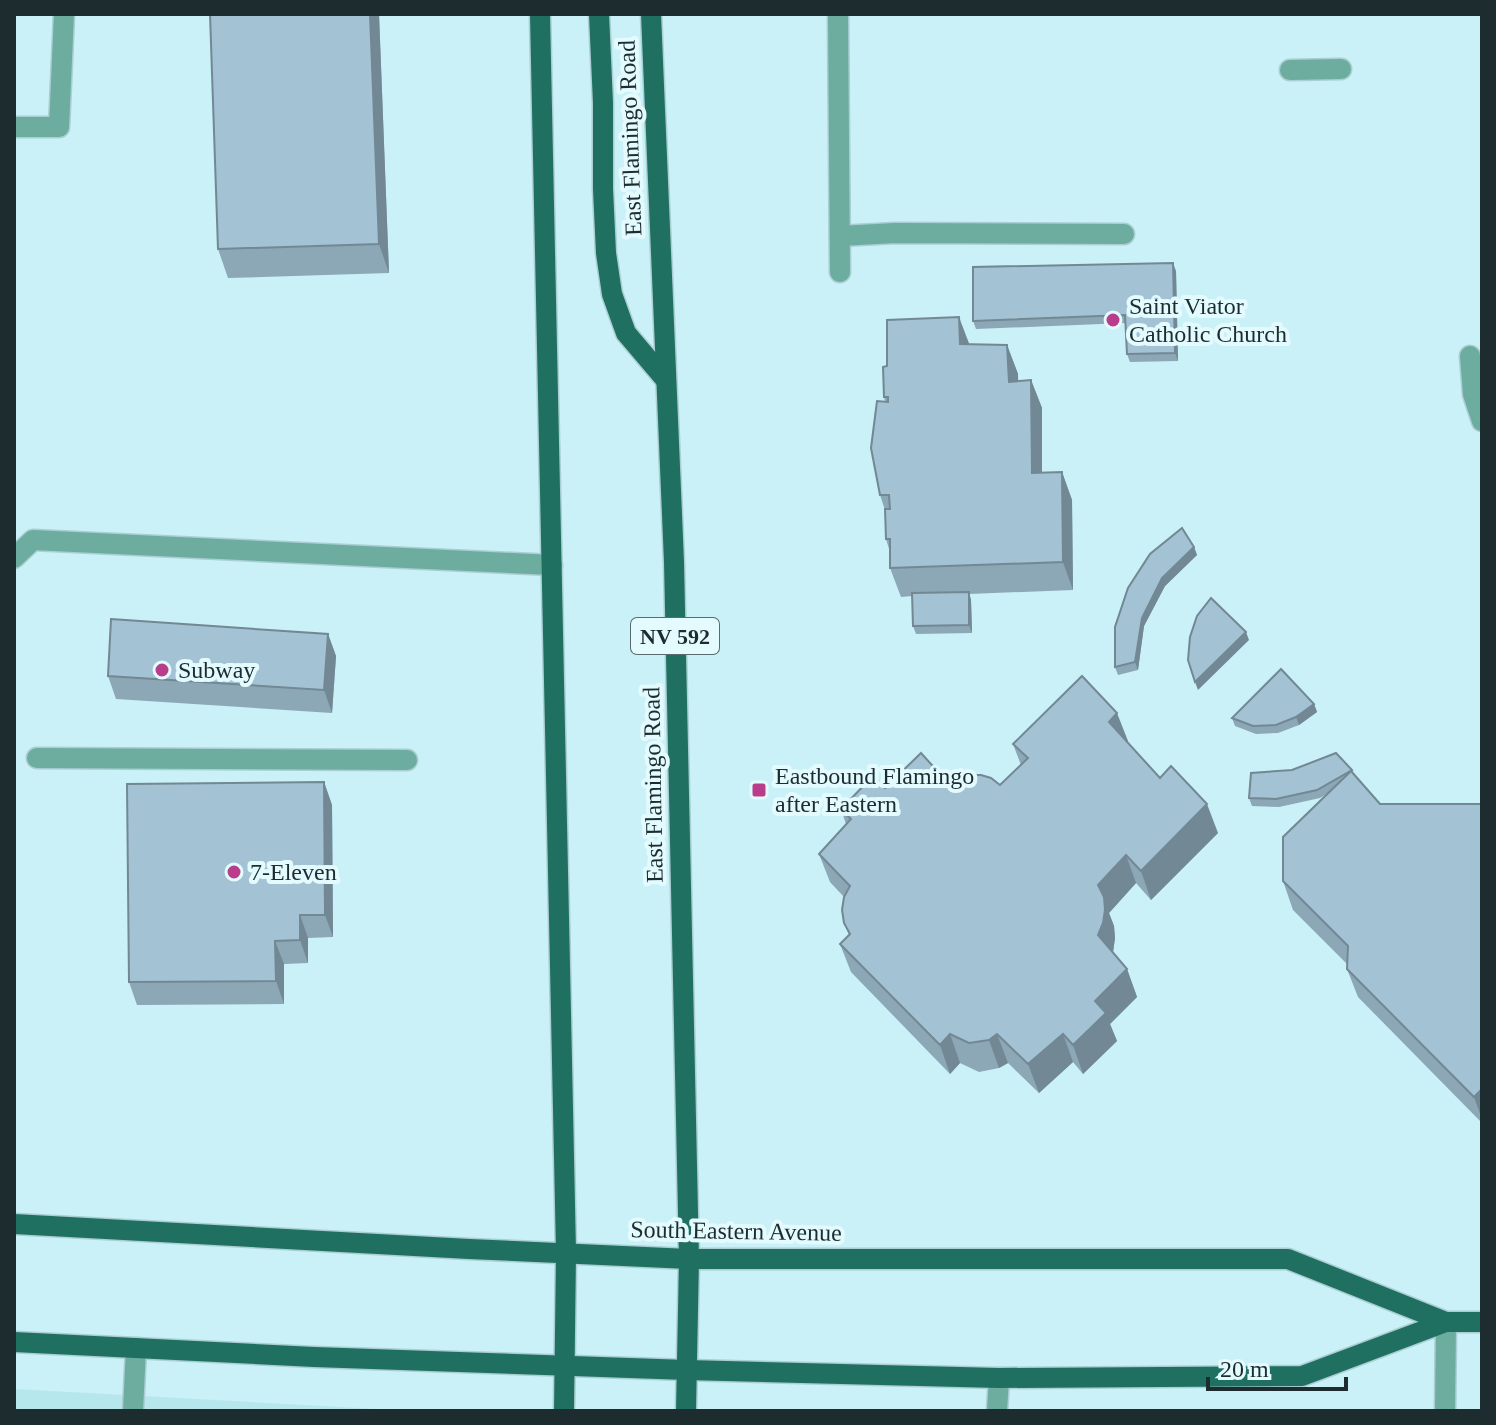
<svg xmlns="http://www.w3.org/2000/svg" width="1496" height="1425" font-family="'Times New Roman',serif">
	<style>
		.built { fill: #b5e7ed }
		.lines { fill: none; stroke-linecap: round; stroke-linejoin: round }
		.lane-casing { stroke: #aaced3; stroke-width: 23 }
		.primary-casing { stroke: #aaced3; stroke-width: 23 }
		.lane { stroke: #6cad9f; stroke-width: 20 }
		.primary { stroke: #207062; stroke-width: 20 }
		.wall { fill: #8ca7b6 }
		.shaded-wall { fill: #728894 }
		.building { fill: #a3c2d4; stroke: #728894; stroke-width: 2 }
		.poi-dot { fill: #ba3d8c; stroke: #e3fbfe; stroke-width: 3 }
		.labels { text-anchor: middle; dominant-baseline: central; stroke-width: 8; stroke-linejoin: round; paint-order: stroke }
		.shield { fill: #e3fbfe; stroke: #586b6d; stroke-width: 2 }
		.shield-label { font-size: 22px; font-weight: bold; fill: #1d2d2f }
		.street-label { font-size: 24px; fill: #1d2d2f; stroke: #e3fbfe }
		.poi-label { font-size: 24px; fill: #1d2d2f; stroke: #e3fbfe; text-anchor: start }
	</style>
	<rect width="100%" height="100%" fill="#c9f1f7"/>
	<path class="built" d="M 14,1389 L 413,1411 L 14,1411 Z"/>
	<g class="lines">
		<defs>
			<g id="lane">
				<path d="M 838,14 L 840,272"/>
				<path d="M 1290,70 L 1341,69"/>
				<path d="M 14,127 L 59,127 L 64,14"/>
				<path d="M 840,236 L 895,233 L 1124,234"/>
				<path d="M 1470,356 L 1473,394 L 1482,421"/>
				<path d="M 14,558 L 33,540 L 552,565"/>
				<path d="M 37,758 L 407,760"/>
				<path d="M 133,1411 L 136,1348"/>
				<path d="M 997,1411 L 999,1378"/>
				<path d="M 1445,1411 L 1446,1322"/>
			</g>
			<g id="primary">
				<path d="M 540,14 L 564,1157 L 566,1253 L 564,1411"/>
				<path d="M 599,14 L 603,103 L 603,189 L 606,253 L 612,294 L 626,333 L 665,379"/>
				<path d="M 651,14 L 674,562 L 689,1259 L 686,1411"/>
				<path d="M 14,1224 L 469,1249 L 689,1259 L 1288,1259 L 1446,1322"/>
				<path d="M 14,1342 L 314,1357 L 687,1370 L 999,1378 L 1302,1376 L 1446,1322 L 1482,1322"/>
			</g>
		</defs>
		<use href="#lane" class="lane-casing"/>
		<use href="#primary" class="primary-casing"/>
		<use href="#lane" class="lane"/>
		<use href="#primary" class="primary"/>
	</g>
	<g class="wall">
		<path d="M 210,14 L 379,14 L 389,273 L 228,278 L 218,249 Z"/>
		<path d="M 1176,271 L 1178,361 L 1130,362 L 1127,354 L 1125,323 L 976,329 L 973,321 Z"/>
		<path d="M 969,344 L 1007,345 L 1018,374 L 1018,381 L 1031,380 L 1042,408 L 1042,472 L 1062,472 L 1072,500 L 1073,590 L 969,594 L 971,600 L 972,633 L 916,634 L 913,626 L 912,596 L 901,597 L 890,568 L 890,552 L 886,539 L 885,510 L 880,495 L 885,401 L 884,397 Z"/>
		<path d="M 1194,547 L 1197,555 L 1165,586 L 1144,626 L 1138,670 L 1118,675 L 1115,667 L 1150,554 Z"/>
		<path d="M 328,634 L 336,656 L 332,713 L 116,699 L 108,676 Z"/>
		<path d="M 1314,704 L 1317,712 L 1299,725 L 1278,733 L 1256,734 L 1235,726 L 1232,718 Z"/>
		<path d="M 1128,741 L 1127,742 L 1160,778 L 1218,833 L 1151,900 L 1136,883 L 1109,913 L 1114,926 L 1115,938 L 1113,953 L 1127,969 L 1137,997 L 1110,1024 L 1117,1041 L 1083,1074 L 1073,1062 L 1039,1093 L 1008,1063 L 999,1068 L 979,1072 L 960,1063 L 950,1074 L 851,972 L 840,944 L 849,935 L 844,923 L 844,897 L 830,882 L 819,854 L 846,824 L 841,809 L 885,788 L 1000,785 L 1021,765 L 1013,744 Z"/>
		<path d="M 1352,770 L 1353,773 L 1380,804 L 1482,804 L 1482,1123 L 1358,997 L 1347,969 L 1347,964 L 1293,910 L 1283,881 L 1328,793 L 1320,798 L 1279,807 L 1252,806 L 1249,798 Z"/>
		<path d="M 324,782 L 332,805 L 333,937 L 308,938 L 308,963 L 284,964 L 284,1004 L 137,1005 L 129,982 Z"/>
	</g>
	<g class="shaded-wall">
		<path d="M 370,14 L 379,14 L 389,273 L 379,244 Z"/>
		<path d="M 1173,263 L 1176,271 L 1178,361 L 1175,353 Z"/>
		<path d="M 959,317 L 970,346 L 960,344 Z"/>
		<path d="M 1007,345 L 1018,374 L 1019,411 L 1009,382 Z"/>
		<path d="M 1031,380 L 1042,408 L 1042,501 L 1032,473 Z"/>
		<path d="M 1062,472 L 1072,500 L 1073,590 L 1063,562 Z"/>
		<path d="M 1194,547 L 1197,555 L 1165,586 L 1144,626 L 1138,670 L 1135,662 L 1142,618 L 1162,578 Z"/>
		<path d="M 969,592 L 971,600 L 972,633 L 969,625 Z"/>
		<path d="M 1246,632 L 1249,640 L 1198,690 L 1195,682 Z"/>
		<path d="M 328,634 L 336,656 L 332,713 L 324,690 Z"/>
		<path d="M 1314,704 L 1317,712 L 1299,725 L 1296,717 Z"/>
		<path d="M 1117,713 L 1128,741 L 1119,751 L 1109,722 Z"/>
		<path d="M 324,782 L 332,805 L 333,937 L 325,915 Z"/>
		<path d="M 1207,804 L 1218,833 L 1151,900 L 1141,871 Z"/>
		<path d="M 1126,855 L 1136,883 L 1109,913 L 1114,926 L 1115,938 L 1113,952 L 1109,964 L 1098,935 L 1098,885 Z"/>
		<path d="M 300,915 L 308,938 L 308,963 L 300,940 Z"/>
		<path d="M 275,941 L 284,964 L 284,1004 L 276,981 Z"/>
		<path d="M 1127,969 L 1137,997 L 1110,1024 L 1117,1041 L 1083,1074 L 1073,1045 L 1095,1001 Z"/>
		<path d="M 950,1034 L 960,1063 L 950,1074 L 940,1045 Z"/>
		<path d="M 997,1034 L 1008,1063 L 999,1068 L 989,1040 Z"/>
		<path d="M 1063,1034 L 1073,1062 L 1039,1093 L 1028,1064 Z"/>
		<path d="M 1482,1089 L 1482,1119 L 1474,1097 Z"/>
	</g>
	<g class="building">
		<path d="M 210,14 L 370,14 L 379,244 L 218,249 Z"/>
		<path d="M 1173,263 L 1175,353 L 1127,354 L 1125,315 L 973,321 L 973,267 Z"/>
		<path d="M 959,317 L 960,344 L 1007,345 L 1009,382 L 1031,380 L 1032,473 L 1062,472 L 1063,562 L 890,568 L 890,539 L 886,539 L 885,509 L 890,509 L 889,495 L 880,495 L 871,448 L 877,401 L 888,402 L 888,397 L 884,397 L 883,367 L 887,366 L 887,320 Z"/>
		<path d="M 1182,528 L 1194,547 L 1162,578 L 1142,618 L 1135,662 L 1115,667 L 1115,627 L 1128,588 L 1150,554 Z"/>
		<path d="M 969,592 L 969,625 L 913,626 L 912,593 Z"/>
		<path d="M 1211,598 L 1246,632 L 1195,682 L 1188,660 L 1190,637 L 1197,616 Z"/>
		<path d="M 111,619 L 328,634 L 324,690 L 108,676 Z"/>
		<path d="M 1281,669 L 1314,704 L 1296,717 L 1276,725 L 1253,726 L 1232,718 Z"/>
		<path d="M 1082,676 L 1117,713 L 1109,722 L 1160,778 L 1171,766 L 1207,804 L 1141,871 L 1126,855 L 1098,885 L 1104,897 L 1105,910 L 1103,923 L 1098,935 L 1127,969 L 1095,1001 L 1106,1013 L 1073,1045 L 1063,1034 L 1028,1064 L 997,1034 L 989,1040 L 969,1043 L 950,1034 L 940,1045 L 840,944 L 850,934 L 844,923 L 842,910 L 844,897 L 850,886 L 819,854 L 851,819 L 841,809 L 873,776 L 885,788 L 921,753 L 951,786 L 960,780 L 970,775 L 981,775 L 991,778 L 1000,785 L 1028,758 L 1013,744 Z"/>
		<path d="M 1336,753 L 1352,770 L 1317,790 L 1276,799 L 1249,798 L 1251,773 L 1292,770 Z"/>
		<path d="M 1351,771 L 1380,804 L 1482,804 L 1482,1089 L 1474,1097 L 1347,969 L 1348,946 L 1283,881 L 1283,837 Z"/>
		<path d="M 324,782 L 325,915 L 300,915 L 300,940 L 275,941 L 276,981 L 129,982 L 127,784 Z"/>
	</g>
	<g class="poi-dot">
		<circle cx="1113" cy="320" r="8"/>
		<circle cx="162" cy="670" r="8"/>
		<rect x="751" y="782" width="16" height="16" rx="4"/>
		<circle cx="234" cy="872" r="8"/>
	</g>
	<g class="labels">
		<rect class="shield" x="631" y="618" width="88" height="36" rx="6"/>
		<g class="shield-label">
			<text x="675" y="636">NV 592</text>
		</g>
		<g class="street-label">
			<text transform="translate(630 138) rotate(-92)">East Flamingo Road</text>
			<text transform="translate(653 785) rotate(-91)">East Flamingo Road</text>
			<text transform="translate(736 1231) rotate(1)">South Eastern Avenue</text>
		</g>
		<g class="poi-label">
			<text x="1129" y="306">Saint Viator<tspan x="1129" dy="28">Catholic Church</tspan></text>
			<text x="178" y="670">Subway</text>
			<text x="775" y="776">Eastbound Flamingo<tspan x="775" dy="28">after Eastern</tspan></text>
			<text x="250" y="872">7-Eleven</text>
		</g>
	</g>
	<rect width="1496" height="1425" fill="none" stroke="#1d2d2f" stroke-width="32"/>
	<path d="M1208 1377v12h138v-12" fill="none" stroke="#1d2d2f" stroke-width="4"/>
	<text x="1220" y="1377" font-size="24" fill="#1d2d2f" stroke="#e3fbfe" stroke-width="6" paint-order="stroke">20 m</text>
</svg>
